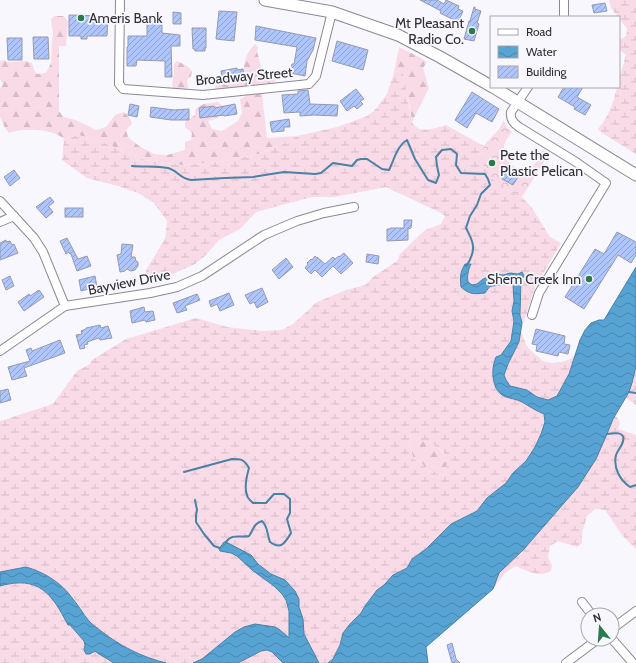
<svg xmlns="http://www.w3.org/2000/svg" width="636" height="663" font-family="Cabin,sans-serif">
	<style>
		.forest { fill: url(#forest-firs) }
		.wetland { fill: url(#wetland-marsh); fill-rule: evenodd }
		.park { fill: url(#park-crowns) }
		.water { fill: url(#water-waves); stroke: #4b81a4 }
		.lines { fill: none; stroke-linecap: round; stroke-linejoin: round }
		.stream { stroke: #4b81a4; stroke-width: 2 }
		.building { fill: url(#building-hatch); stroke: #959ba9 }
		.minor-casing { stroke: #8b8896; stroke-width: 10 }
		.major-casing { stroke: #8b8896; stroke-width: 13 }
		.minor { stroke: #fff; stroke-width: 8 }
		.major { stroke: #fff; stroke-width: 11 }
		.poi-dot { fill: #2a7a4b; stroke: #f8f7fe; stroke-width: 1.5 }
		.labels { text-anchor: middle; dominant-baseline: central; stroke-width: 3.5; stroke-linejoin: round; paint-order: stroke }
		.poi-label { font-size: 14px; fill: #302f35; stroke: #f8f7fe; text-anchor: start }
		.street-label { font-size: 14px; fill: #302f35; stroke: #f8f7fe }
	</style>
	<defs>
		<pattern id="forest-firs" width="22" height="20" patternUnits="userSpaceOnUse"><rect width="22" height="20" fill="#f9dbe7"/><path d="M5 1l3.5 6h-7zM16 11l3.5 6h-7z" fill="#d6bcc7"/></pattern>
		<pattern id="wetland-marsh" width="20" height="14" patternUnits="userSpaceOnUse"><rect width="20" height="14" fill="#f9dbe7"/><path d="M1 5h8M5 5V1M11 12h8M15 12V8" fill="none" stroke="#d6bcc7"/></pattern>
		<pattern id="park-crowns" width="20" height="18" patternUnits="userSpaceOnUse"><rect width="20" height="18" fill="#f9dbe7"/><path d="M2 6a3 3 0 1 1 6 0M12 15a3 3 0 1 1 6 0" fill="none" stroke="#d6bcc7"/></pattern>
		<pattern id="water-waves" width="16" height="10" patternUnits="userSpaceOnUse"><rect width="16" height="10" fill="#57a4d4"/><path d="M0 5q4-4 8 0t8 0" fill="none" stroke="#4886ad"/></pattern>
		<pattern id="building-hatch" width="6" height="6" patternUnits="userSpaceOnUse"><rect width="6" height="6" fill="#aec5fd"/><path d="M-1 1l2-2M0 6l6-6M5 7l2-2" fill="none" stroke="#8ea0ce"/></pattern>
	</defs>
	<rect width="100%" height="100%" fill="#f8f7fe"/>
	<g class="forest">
		<path d="M 54,16 L 64,16 L 68,22 L 66,46 L 59,46 L 59,111 L 63,117 L 76,120 L 96,130 L 106,127 L 115,115 L 124,112 L 130,118 L 132,124 L 126,130 L 128,137 L 139,146 L 154,154 L 167,155 L 185,150 L 185,142 L 191,140 L 192,133 L 185,127 L 185,122 L 195,115 L 196,108 L 204,104 L 218,102 L 223,106 L 223,112 L 218,118 L 208,121 L 212,129 L 222,131 L 238,121 L 242,113 L 240,99 L 250,94 L 262,94 L 267,138 L 297,136 L 277,147 L 259,154 L 219,162 L 182,165 L 145,160 L 97,140 L 78,135 L 64,139 C 52,128 24,128 9,133 L 5,128 L 0,117 L 0,88 L 3,85 L 0,79 L 0,61 L 4,60 L 8,62 L 26,61 L 32,63 L 34,70 L 37,74 L 46,73 L 51,63 L 52,41 L 53,33 L 51,19 Z"/>
		<path d="M 255,44 L 258,47 L 257,51 L 262,71 L 267,71 L 274,74 L 276,80 L 273,83 L 260,84 L 218,91 L 215,89 C 215,83 218,80 224,79 L 225,85 L 240,83 L 246,80 C 245,76 244,71 244,67 C 244,59 249,50 255,44 Z"/>
		<path d="M 399,47 L 419,57 L 427,62 L 423,68 L 429,88 L 412,122 L 409,102 L 400,70 L 394,73 Z"/>
		<path d="M 177,61 L 187,66 L 192,71 L 191,76 L 187,80 L 188,87 L 185,92 L 173,89 L 172,85 L 174,73 L 174,64 Z"/>
		<path d="M 415,438 L 435,446 L 444,454 L 445,459 L 447,463 L 445,474 L 441,475 L 428,471 L 421,462 L 417,461 L 413,458 L 409,441 Z"/>
	</g>
	<g class="wetland">
		<path d="M 609,0 L 636,0 L 636,154 L 602,133 L 598,129 C 609,116 613,104 617,87 L 619,87 L 619,80 L 626,55 L 619,49 L 619,40 L 626,36 L 627,29 L 611,8 Z"/>
		<path d="M 400,70 L 403,73 L 412,122 C 419,135 435,128 446,125 L 484,146 L 481,154 L 493,179 L 509,191 L 515,193 L 522,197 L 532,208 L 550,237 L 561,243 L 535,287 L 524,322 L 522,323 C 520,313 520,285 524,276 L 518,274 L 510,273 L 503,275 L 496,274 L 483,279 L 477,284 L 472,285 L 468,282 L 467,277 L 468,270 L 461,272 L 461,287 C 470,295 474,294 485,293 C 491,284 490,287 499,285 C 502,285 506,283 509,282 L 513,285 L 514,301 L 512,311 L 514,321 L 513,328 L 511,341 L 501,356 L 504,396 L 516,400 L 521,401 L 538,412 L 544,414 L 545,422 L 541,434 L 535,447 L 526,461 L 513,473 L 506,483 L 487,498 L 477,511 L 451,524 L 426,549 L 412,559 L 407,568 L 393,575 L 384,585 L 377,590 L 365,606 L 361,613 L 350,624 L 343,633 L 340,645 L 333,659 L 328,663 L 319,663 L 304,634 L 289,639 L 280,630 L 235,632 L 202,659 L 193,663 L 165,663 L 143,656 L 130,650 L 108,637 L 90,622 L 73,597 L 64,588 L 55,581 L 4,571 L 0,572 L 0,421 L 53,404 L 77,371 L 90,364 L 92,360 L 126,339 L 196,318 L 227,327 L 262,331 L 282,330 L 293,324 L 317,302 L 346,290 L 365,285 L 373,277 L 397,261 L 400,254 L 425,230 L 441,224 L 445,216 L 439,212 L 386,187 L 335,197 L 312,197 L 256,212 L 240,229 L 219,240 L 205,256 L 195,264 L 153,283 L 147,280 L 146,270 L 165,239 L 167,221 L 154,203 L 138,193 L 118,186 L 87,178 L 62,160 L 64,139 L 78,135 L 97,140 L 145,160 L 182,165 L 219,162 L 259,154 L 277,147 L 297,136 L 337,127 L 365,117 L 374,111 L 387,94 L 394,73 ZM 415,438 L 435,446 L 444,453 L 445,459 L 447,463 L 445,474 L 441,475 L 428,471 L 421,462 L 417,461 L 413,458 L 409,442 Z"/>
		<path d="M 521,331 L 525,342 L 529,349 L 543,361 L 552,363 L 562,362 L 570,359 L 575,355 L 569,374 L 562,387 L 557,396 L 548,400 L 537,397 L 527,390 L 510,386 L 506,380 L 504,375 L 508,364 L 519,342 Z"/>
		<path d="M 635,368 L 636,369 L 636,405 L 626,398 L 632,383 Z"/>
		<path d="M 614,416 L 617,417 L 620,423 L 618,429 L 636,435 L 636,549 L 622,535 L 605,510 L 595,509 L 587,516 L 582,533 L 582,543 L 577,547 L 558,541 L 550,546 L 548,557 L 552,565 L 551,571 C 539,578 527,571 516,566 L 506,572 L 493,589 L 499,573 L 524,549 L 578,487 L 596,459 Z"/>
		<path d="M 9,583 C 18,583 29,582 37,586 C 52,592 61,611 68,625 L 70,625 L 84,641 L 85,645 L 84,650 L 95,650 L 110,660 L 113,663 L 0,663 L 0,586 Z"/>
		<path d="M 267,650 L 272,652 L 283,663 L 238,663 C 248,657 257,652 267,650 Z"/>
	</g>
	<path class="park" d="M 504,120 L 506,126 L 512,132 C 510,135 506,139 505,143 C 498,160 516,168 528,175 L 543,150 L 549,154 L 522,197 C 517,194 512,193 508,190 C 495,183 475,165 483,148 C 487,140 494,135 499,129 C 501,126 502,123 504,120 Z"/>
	<g class="water">
		<path d="M 465,264 L 471,264 C 468,270 467,276 468,282 L 472,285 L 477,284 L 483,279 L 496,274 L 503,275 L 510,273 L 518,274 L 522,272 L 524,276 L 521,281 L 520,315 L 522,323 L 519,342 L 508,364 L 504,375 L 506,380 L 510,386 L 527,390 L 537,397 L 548,400 L 557,396 L 569,374 L 580,340 L 585,330 L 591,323 L 599,320 L 604,320 L 636,267 L 636,366 L 632,383 L 629,392 L 613,419 L 607,434 L 596,459 L 578,487 L 524,549 L 499,573 L 493,589 L 426,647 L 428,663 L 328,663 L 333,659 L 340,645 L 343,633 L 350,624 L 361,613 L 365,606 L 377,590 L 384,585 L 393,575 L 407,568 L 412,559 L 426,549 L 451,524 L 477,511 L 487,498 L 506,483 L 513,473 L 526,461 L 535,447 L 541,434 L 545,422 L 544,414 C 536,411 529,406 522,402 C 517,399 510,399 504,396 C 495,392 492,379 493,369 C 493,365 495,361 496,357 L 501,355 L 511,341 L 514,321 L 512,311 L 514,301 L 513,285 L 509,282 C 506,283 502,285 499,285 C 490,287 491,284 485,293 C 474,294 470,295 461,287 C 460,276 460,273 465,264 Z"/>
		<path d="M 224,542 L 226,542 L 251,555 L 258,564 L 271,574 L 285,580 L 295,591 L 299,599 L 299,607 L 303,619 L 304,634 L 319,663 L 283,663 L 272,652 L 267,650 L 261,651 L 238,663 L 193,663 L 202,659 L 235,632 L 244,627 L 255,624 L 275,627 L 280,630 L 289,638 L 289,611 L 286,600 L 282,594 L 274,586 L 252,570 L 237,556 L 231,553 L 220,551 L 219,549 Z"/>
		<path d="M 26,567 C 44,572 62,583 73,599 C 79,606 83,614 89,621 C 93,625 97,628 101,631 C 120,646 142,657 166,663 L 113,663 C 108,658 100,656 95,651 L 90,654 L 86,654 L 84,650 L 85,645 L 84,641 L 70,625 L 68,625 C 52,594 39,575 0,586 L 0,572 Z"/>
	</g>
	<g class="lines">
		<g class="stream">
			<path d="M 132,166 C 144,167 157,166 168,168 C 177,170 180,179 191,180 L 225,178 L 253,177 L 284,172 L 315,174 L 321,173 L 333,163 L 352,166 L 357,160 L 361,159 L 367,159 L 382,169 L 389,170 C 394,160 397,146 407,140 L 415,159 L 428,180 L 436,183 L 439,175 L 437,166 L 436,157 L 442,150 L 451,149 L 457,154 L 456,165 L 461,173 L 485,174 L 488,179 L 490,185 L 481,194 L 477,205 L 470,216 L 466,228 C 471,238 476,246 471,257 C 470,261 468,263 466,266"/>
			<path d="M 629,392 L 636,393"/>
			<path d="M 607,434 C 613,433 626,431 623,441 C 622,446 618,450 616,455 C 613,468 620,480 630,487 L 636,485"/>
			<path d="M 184,472 L 232,459 C 241,459 244,459 249,468 C 247,475 244,488 247,495 C 247,498 251,501 253,503 L 266,503 L 274,494 L 284,494 L 290,499 L 290,513 L 287,519 L 291,533 C 285,543 281,550 270,542 C 267,535 268,526 262,521 C 253,524 254,529 249,536 C 241,538 232,533 226,542"/>
			<path d="M 195,500 L 197,510 L 196,515 L 196,522 L 204,534 L 214,546 L 220,548"/>
		</g>
	</g>
	<g class="building">
		<path d="M 420,0 L 437,0 L 444,4 L 446,0 L 459,6 L 458,9 L 463,11 L 458,22 L 440,13 L 441,11 Z"/>
		<path d="M 605,3 L 607,11 L 594,13 L 592,5 Z"/>
		<path d="M 474,7 L 475,7 L 475,9 L 481,11 L 477,23 L 479,24 L 474,41 L 464,39 L 469,21 L 470,21 Z"/>
		<path d="M 219,11 L 237,12 L 234,41 L 216,39 Z"/>
		<path d="M 173,12 L 181,13 L 181,24 L 173,24 Z"/>
		<path d="M 69,15 L 108,16 L 107,36 L 87,36 L 87,39 L 81,39 L 81,36 L 69,36 Z"/>
		<path d="M 149,17 L 155,17 L 155,21 L 162,21 L 162,33 L 180,35 L 180,46 L 171,46 L 172,77 L 165,77 L 165,61 L 137,60 L 136,66 L 127,66 L 127,47 L 128,47 L 128,36 L 147,36 L 147,20 L 149,20 Z"/>
		<path d="M 256,26 L 316,38 L 313,50 L 307,61 L 305,76 L 290,73 L 292,64 L 294,64 L 297,47 L 255,40 Z"/>
		<path d="M 192,28 L 206,28 L 206,48 L 205,48 L 205,51 L 195,51 L 195,49 L 193,49 Z"/>
		<path d="M 33,37 L 48,37 L 49,59 L 34,59 Z"/>
		<path d="M 7,38 L 22,38 L 22,60 L 8,60 Z"/>
		<path d="M 337,41 L 368,50 L 363,70 L 332,61 Z"/>
		<path d="M 237,68 L 237,70 L 243,69 L 245,80 L 225,83 L 224,76 L 222,76 L 221,71 Z"/>
		<path d="M 564,87 L 583,87 L 577,97 L 591,105 L 585,115 L 574,109 L 575,107 L 558,97 Z"/>
		<path d="M 356,89 L 364,99 L 360,101 L 363,104 L 357,109 L 354,106 L 347,111 L 340,101 Z"/>
		<path d="M 308,90 L 310,104 L 338,105 L 337,116 L 314,115 L 300,116 L 300,112 L 284,113 L 282,95 L 298,94 L 298,91 Z"/>
		<path d="M 472,92 L 499,109 L 492,122 L 476,113 L 467,128 L 455,120 Z"/>
		<path d="M 130,104 L 139,106 L 137,117 L 128,115 Z"/>
		<path d="M 235,104 L 237,114 L 224,116 L 224,115 L 200,118 L 199,108 L 214,106 L 215,108 Z"/>
		<path d="M 151,107 L 174,110 L 189,109 L 189,120 L 171,120 L 150,117 Z"/>
		<path d="M 289,119 L 290,127 L 284,127 L 284,131 L 272,132 L 270,122 Z"/>
		<path d="M 509,167 L 520,174 L 513,185 L 502,179 Z"/>
		<path d="M 14,170 L 20,178 L 10,186 L 4,177 Z"/>
		<path d="M 50,197 L 54,202 L 48,207 L 49,207 L 53,212 L 46,218 L 36,207 Z"/>
		<rect x="65" y="208" width="18" height="9"/>
		<path d="M 404,220 L 412,220 L 411,228 L 408,229 L 408,240 L 387,241 L 387,229 L 390,229 L 390,228 L 404,228 Z"/>
		<path d="M 617,232 L 636,242 L 636,255 L 631,263 L 618,255 L 584,309 L 565,297 L 595,249 L 604,254 Z"/>
		<path d="M 67,238 L 78,259 L 87,256 L 91,266 L 77,271 L 71,254 L 70,254 L 69,252 L 66,254 L 60,241 Z"/>
		<path d="M 6,240 L 6,242 L 10,241 L 12,245 L 14,244 L 18,253 L 0,260 L 0,243 Z"/>
		<path d="M 122,244 L 133,245 L 131,257 L 135,257 L 136,261 L 138,262 L 138,266 L 135,270 L 131,271 L 127,269 L 125,271 L 120,272 L 117,255 L 121,254 Z"/>
		<path d="M 344,253 L 353,263 L 341,274 L 333,266 L 322,277 L 315,270 L 311,274 L 305,268 L 308,264 L 307,263 L 311,259 L 312,260 L 315,256 L 317,258 L 317,257 L 325,264 L 333,257 L 335,259 L 339,256 L 339,257 Z"/>
		<path d="M 367,254 L 379,256 L 378,264 L 366,262 Z"/>
		<path d="M 286,258 L 293,267 L 279,279 L 272,270 Z"/>
		<path d="M 10,276 L 14,286 L 6,290 L 2,280 Z"/>
		<path d="M 95,276 L 97,287 L 81,291 L 79,280 Z"/>
		<path d="M 262,288 L 268,302 L 257,308 L 254,302 L 250,304 L 245,295 Z"/>
		<path d="M 39,290 L 44,297 L 24,311 L 18,302 L 29,294 L 30,296 Z"/>
		<path d="M 229,293 L 234,305 L 220,311 L 217,304 L 211,307 L 209,301 Z"/>
		<path d="M 197,294 L 200,300 L 185,306 L 187,310 L 177,313 L 173,303 Z"/>
		<path d="M 144,307 L 145,312 L 153,311 L 155,320 L 146,322 L 145,320 L 132,323 L 130,311 Z"/>
		<path d="M 100,325 L 101,328 L 108,326 L 112,338 L 100,340 L 99,338 L 87,342 L 88,344 L 84,345 L 85,348 L 80,349 L 76,335 L 82,334 L 81,331 L 86,329 L 86,328 Z"/>
		<path d="M 536,329 L 565,336 L 564,344 L 570,345 L 568,354 L 559,352 L 558,356 L 536,351 L 537,345 L 532,344 Z"/>
		<path d="M 60,340 L 65,353 L 24,368 L 27,376 L 12,380 L 8,367 L 30,361 L 26,350 L 31,348 L 32,351 Z"/>
		<path d="M 8,389 L 11,400 L 0,403 L 0,391 Z"/>
		<path d="M 452,643 L 456,659 L 460,663 L 452,663 L 447,645 Z"/>
	</g>
	<g class="lines">
		<defs>
			<g id="minor">
				<path d="M 120,0 L 119,84 L 123,89 L 203,95 L 309,84 L 316,76 L 332,12"/>
				<path d="M 564,0 L 564,17"/>
				<path d="M 528,87 L 511,112 C 510,119 513,123 519,127 L 576,162 L 606,183 L 539,293 L 532,315"/>
				<path d="M 0,201 L 34,238 L 43,252 L 65,306"/>
				<path d="M 0,222 L 14,216"/>
				<path d="M 0,351 L 65,306 L 150,293 L 177,287 L 202,276 L 264,235 L 297,221 L 324,213 L 354,207"/>
				<path d="M 582,602 L 592,615"/>
				<path d="M 612,629 L 636,611"/>
				<path d="M 612,639 L 633,663"/>
				<path d="M 566,663 L 598,639"/>
			</g>
			<g id="major">
				<path d="M 265,0 L 332,12 L 398,35 L 440,57 L 491,86"/>
				<path d="M 493,87 L 636,175"/>
			</g>
		</defs>
		<use href="#minor" class="minor-casing"/>
		<use href="#major" class="major-casing"/>
		<use href="#minor" class="minor"/>
		<use href="#major" class="major"/>
	</g>
	<g class="poi-dot">
		<circle cx="81" cy="18" r="4"/>
		<circle cx="472" cy="31" r="4"/>
		<circle cx="492" cy="163" r="4"/>
		<circle cx="589" cy="279" r="4"/>
	</g>
	<g class="labels">
		<g class="poi-label">
			<text x="89" y="18">Ameris Bank</text>
			<text x="464" y="23" text-anchor="end">Mt Pleasant<tspan x="464" dy="16">Radio Co.</tspan></text>
			<text x="500" y="155">Pete the<tspan x="500" dy="16">Plastic Pelican</tspan></text>
			<text x="581" y="279" text-anchor="end">Shem Creek Inn</text>
		</g>
		<g class="street-label">
			<text transform="translate(244 76) rotate(-5)">Broadway Street</text>
			<text transform="translate(129 282) rotate(-11)">Bayview Drive</text>
		</g>
	</g>
	<rect x="490" y="16" width="130" height="72" fill="#f8f7fe" stroke="#a8a7ae"/>
	<rect x="498" y="29" width="20" height="6" fill="#ffffff" stroke="#a8a7ae"/>
	<text x="526" y="36" font-size="12" fill="#302f35">Road</text>
	<rect x="498" y="46" width="20" height="12" fill="url(#water-waves)" stroke="#a8a7ae"/>
	<text x="526" y="56" font-size="12" fill="#302f35">Water</text>
	<rect x="498" y="66" width="20" height="12" fill="url(#building-hatch)" stroke="#a8a7ae"/>
	<text x="526" y="76" font-size="12" fill="#302f35">Building</text>
	<g transform="translate(600 627) rotate(343)"><circle r="19" fill="#f8f7fe" stroke="#a8a7ae"/>
	<path d="M0-3L7 15L0 10L-7 15Z" fill="#2a7a4b"/>
	<text y="-6" font-size="11" font-weight="bold" text-anchor="middle" fill="#302f35">N</text>
	</g>
</svg>
